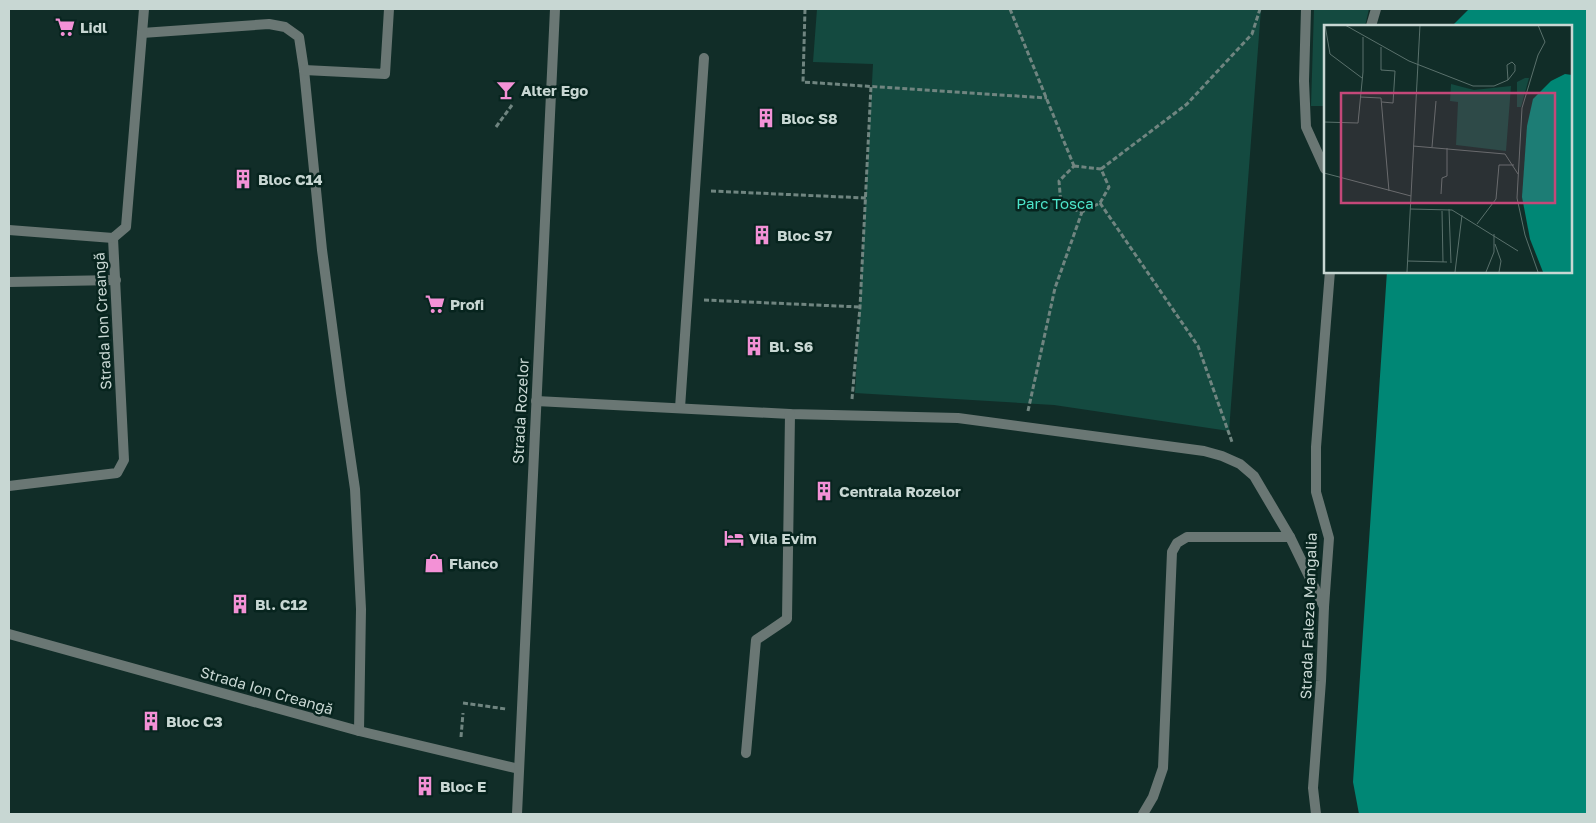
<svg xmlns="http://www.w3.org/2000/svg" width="1596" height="823" font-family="'Golos Text',sans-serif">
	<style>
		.green { fill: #144a40 }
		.water { fill: #008775 }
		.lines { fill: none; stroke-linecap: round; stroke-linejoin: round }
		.path { stroke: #708580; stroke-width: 3; stroke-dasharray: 5 2.5; stroke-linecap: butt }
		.service { stroke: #6a7774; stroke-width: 10 }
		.pedestrian { stroke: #6a7774; stroke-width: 10 }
		.minor { stroke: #6a7774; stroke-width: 10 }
		.tertiary { stroke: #6a7774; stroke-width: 10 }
		.labels { text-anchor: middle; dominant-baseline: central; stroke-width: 5; stroke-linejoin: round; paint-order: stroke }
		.poi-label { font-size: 15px; font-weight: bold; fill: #c8d7d3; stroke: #07241e; text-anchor: start }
		.park-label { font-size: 15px; fill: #4de5ca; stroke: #07241e }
		.street-label { font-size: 15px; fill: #c8d7d3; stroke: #07241e }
		.inset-road { fill: none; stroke: #5a716c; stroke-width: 1 }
		.view { fill: #c44879; fill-opacity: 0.15; stroke: #c44879; stroke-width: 2.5 }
		.inset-edge { fill: none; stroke: #c8d7d3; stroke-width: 2.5 }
	</style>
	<rect width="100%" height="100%" fill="#112d28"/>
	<g class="green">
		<path d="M 817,9 L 1261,9 L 1229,431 L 1054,405 L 855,393 L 873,64 L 813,62 Z"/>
		<path d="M 1314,9 L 1369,9 L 1365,26 L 1325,26 L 1325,106 L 1311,106 Z"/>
	</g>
	<path class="water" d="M 1469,9 L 1587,9 L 1587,814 L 1359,814 L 1353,782 L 1387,271 L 1570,271 L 1570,26 L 1452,26 Z"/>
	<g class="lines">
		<g class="path">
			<path d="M 805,9 L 803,82 L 1047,98"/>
			<path d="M 1010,9 L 1074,166"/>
			<path d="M 496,127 L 512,105"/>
			<path d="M 1074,166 L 1101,169 L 1109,187 L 1100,203 L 1082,212 L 1061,205 L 1059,181 Z"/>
			<path d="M 1101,169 L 1187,104 L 1252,34 L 1260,9"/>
			<path d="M 711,191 L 866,198"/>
			<path d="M 1100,203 L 1198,346 L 1232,442"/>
			<path d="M 704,300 L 860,307"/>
			<path d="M 852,399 L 860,307 L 871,86"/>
			<path d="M 1028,411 L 1055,288 L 1082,212"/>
			<path d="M 463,703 L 506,709"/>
			<path d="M 461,737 L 463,713"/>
		</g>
		<g class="service">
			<path d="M 9,282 L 116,280"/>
			<path d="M 9,486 L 117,473 L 124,460 L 113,238"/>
		</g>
		<path class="pedestrian" d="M 1306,9 L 1304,81 L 1306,127 L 1325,169"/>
		<g class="minor">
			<path d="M 1371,26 L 1376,9"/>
			<path d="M 142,33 L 269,24 L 285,27 L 299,37 L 304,70 L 322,250 L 341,393 L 355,489 L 361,609 L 359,731"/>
			<path d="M 304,70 L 385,74 L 389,9"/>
			<path d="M 9,230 L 113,238 L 126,227 L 144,9"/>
			<path d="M 536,401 L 790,414 L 958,418 L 1204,451 L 1222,456 L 1240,464 L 1254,476 L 1290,537 L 1324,607"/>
			<path d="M 680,408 L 704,58"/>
			<path d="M 746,753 L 756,640 L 787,619 L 790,414"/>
			<path d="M 1143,814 L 1153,797 L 1163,768 L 1172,552 L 1177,543 L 1187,537 L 1290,537"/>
			<path d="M 1316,814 L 1313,788 L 1321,681 L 1324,607 L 1329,538 L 1316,492 L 1316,447 L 1330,271"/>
		</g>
		<g class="tertiary">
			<path d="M 9,634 L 359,731 L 519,769"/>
			<path d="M 517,814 L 555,9"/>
		</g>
	</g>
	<defs>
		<symbol id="supermarket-bare" viewBox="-9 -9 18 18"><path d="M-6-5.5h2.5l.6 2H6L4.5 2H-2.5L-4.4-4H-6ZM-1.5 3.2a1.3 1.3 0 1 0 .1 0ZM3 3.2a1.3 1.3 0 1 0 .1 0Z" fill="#f391d6" stroke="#07241e" stroke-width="2.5" paint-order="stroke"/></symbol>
		<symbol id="bar-bare" viewBox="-9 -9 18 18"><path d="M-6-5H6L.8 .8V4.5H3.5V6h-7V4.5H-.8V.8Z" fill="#f391d6" stroke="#07241e" stroke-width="2.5" paint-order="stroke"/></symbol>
		<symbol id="building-bare" viewBox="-9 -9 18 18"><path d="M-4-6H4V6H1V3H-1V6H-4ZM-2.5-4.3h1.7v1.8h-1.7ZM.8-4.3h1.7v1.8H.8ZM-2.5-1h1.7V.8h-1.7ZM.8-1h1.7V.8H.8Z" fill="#f391d6" stroke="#07241e" stroke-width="2.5" paint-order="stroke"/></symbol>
		<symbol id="hotel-bare" viewBox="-9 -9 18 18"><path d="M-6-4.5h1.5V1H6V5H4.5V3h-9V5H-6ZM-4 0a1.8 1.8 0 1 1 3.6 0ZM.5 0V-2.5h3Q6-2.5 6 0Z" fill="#f391d6" stroke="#07241e" stroke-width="2.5" paint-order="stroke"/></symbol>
		<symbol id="shop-bare" viewBox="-9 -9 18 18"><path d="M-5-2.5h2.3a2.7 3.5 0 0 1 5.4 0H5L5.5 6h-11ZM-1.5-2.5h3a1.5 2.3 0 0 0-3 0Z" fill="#f391d6" stroke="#07241e" stroke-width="2.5" paint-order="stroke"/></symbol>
	</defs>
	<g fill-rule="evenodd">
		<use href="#supermarket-bare" x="51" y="13" width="28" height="28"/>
		<use href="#bar-bare" x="492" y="76" width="28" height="28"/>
		<use href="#building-bare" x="752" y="104" width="28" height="28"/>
		<use href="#building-bare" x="229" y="165" width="28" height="28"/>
		<use href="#building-bare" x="748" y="221" width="28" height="28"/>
		<use href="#supermarket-bare" x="421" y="290" width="28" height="28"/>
		<use href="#building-bare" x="740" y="332" width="28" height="28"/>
		<use href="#building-bare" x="810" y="477" width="28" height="28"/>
		<use href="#hotel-bare" x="720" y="524" width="28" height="28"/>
		<use href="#shop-bare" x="420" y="549" width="28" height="28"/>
		<use href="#building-bare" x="226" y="590" width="28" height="28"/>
		<use href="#building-bare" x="137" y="707" width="28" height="28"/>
		<use href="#building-bare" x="411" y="772" width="28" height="28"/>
	</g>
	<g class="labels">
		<g class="poi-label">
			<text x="80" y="27">Lidl</text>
			<text x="521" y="90">Alter Ego</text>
			<text x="781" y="118">Bloc S8</text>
			<text x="258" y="179">Bloc C14</text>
			<text x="777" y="235">Bloc S7</text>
			<text x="450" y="304">Profi</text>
			<text x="769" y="346">Bl. S6</text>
			<text x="839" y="491">Centrala Rozelor</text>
			<text x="749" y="538">Vila Evim</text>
			<text x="449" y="563">Flanco</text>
			<text x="255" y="604">Bl. C12</text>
			<text x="166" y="721">Bloc C3</text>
			<text x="440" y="786">Bloc E</text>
		</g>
		<g class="park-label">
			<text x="1055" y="203">Parc Tosca</text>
		</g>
		<g class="street-label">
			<text transform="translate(102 321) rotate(-93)">Strada Ion Creangă</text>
			<text transform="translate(520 411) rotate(-87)">Strada Rozelor</text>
			<text transform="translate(1308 616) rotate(-88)">Strada Faleza Mangalia</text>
			<text transform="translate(267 690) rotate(16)">Strada Ion Creangă</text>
		</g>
	</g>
	<g transform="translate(1324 25)">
		<rect width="248" height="248" fill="#112d28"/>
		<path d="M 201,53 L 205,53 L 197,82 L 193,82 L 193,57 ZM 127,59 L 150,65 L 187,61 L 182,126 L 132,120 L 134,77 L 126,76 Z" fill="#144a40"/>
		<path d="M 241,49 L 248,50 L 247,247 L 219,247 L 206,214 L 198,172 L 203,101 L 209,74 L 227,56 Z" fill="#008775"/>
		<path class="inset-road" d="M 1,0 L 6,29 L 38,53M 21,0 L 85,36 L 149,61 L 170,61 L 184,55 L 191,46 L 191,40 L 188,37 L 183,40 L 184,55M 214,0 L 221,17 L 214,30 L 198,83 L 193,173 L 201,210 L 214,247M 57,22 L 57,45 L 71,46 L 69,78 L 58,77M 36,72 L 57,73 L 65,166M 0,97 L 34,98 L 39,47 L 39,12M 89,121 L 181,129 L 194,149M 108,122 L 112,76M 0,148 L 87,171M 117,169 L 118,153 L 123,151 L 123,123M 86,184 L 128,185 L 194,226M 125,184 L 127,238M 118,186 L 119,237M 153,199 L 172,174 L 175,140 L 190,140M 171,219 L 177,236 L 175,247M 84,236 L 123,237M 83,247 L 96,0M 131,247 L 138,190M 162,247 L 170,227 L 170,209"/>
		<path class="view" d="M 17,68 L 231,68 L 231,178 L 17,178 Z"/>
		<rect width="248" height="248" class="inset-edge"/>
	</g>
	<rect width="1596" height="823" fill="none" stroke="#c8d7d3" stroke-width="20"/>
</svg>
